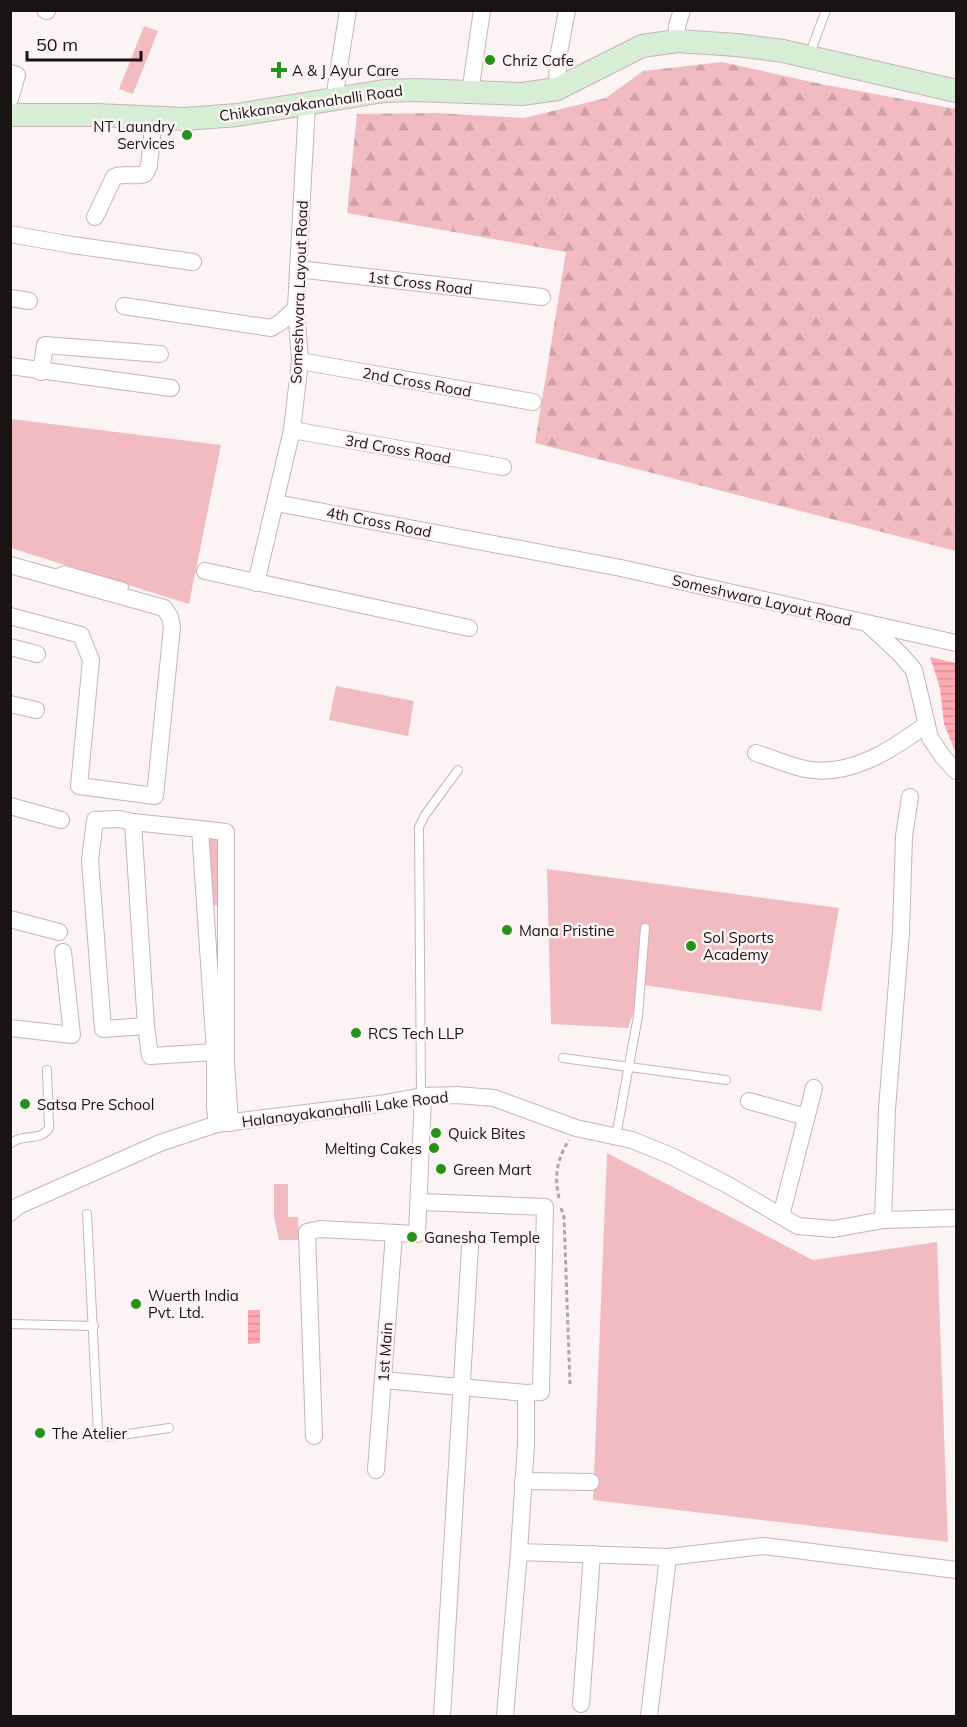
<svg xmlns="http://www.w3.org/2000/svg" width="967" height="1727" font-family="Mulish,sans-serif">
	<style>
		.green { fill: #f2bbc1 }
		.forest { fill: url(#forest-firs) }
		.water { fill: url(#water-rules) }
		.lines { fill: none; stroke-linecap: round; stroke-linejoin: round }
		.service-casing { stroke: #c8b3b5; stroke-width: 10 }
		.minor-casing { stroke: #c8b3b5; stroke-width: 18 }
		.secondary-casing { stroke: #c8b3b5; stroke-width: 24 }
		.path { stroke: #b0a7a8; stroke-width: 3; stroke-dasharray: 4.5 3; stroke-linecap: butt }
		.service { stroke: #fff; stroke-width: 8 }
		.minor { stroke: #fff; stroke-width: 16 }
		.secondary { stroke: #d6efd4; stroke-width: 22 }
		.poi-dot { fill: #269219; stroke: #fcf3f4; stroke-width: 2 }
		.labels { text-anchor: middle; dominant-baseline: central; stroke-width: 5; stroke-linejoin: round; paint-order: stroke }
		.poi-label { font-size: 15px; fill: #1a1313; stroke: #fcf3f4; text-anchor: start }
		.street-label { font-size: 15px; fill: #1a1313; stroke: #fcf3f4 }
	</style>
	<defs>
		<pattern id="forest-firs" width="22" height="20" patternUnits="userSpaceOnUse" patternTransform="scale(1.5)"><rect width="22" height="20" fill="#f2bbc1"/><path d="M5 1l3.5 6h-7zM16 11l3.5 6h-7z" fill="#cfa0a5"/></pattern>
		<pattern id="water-rules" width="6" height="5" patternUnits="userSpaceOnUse" patternTransform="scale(1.5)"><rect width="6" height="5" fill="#fea9b4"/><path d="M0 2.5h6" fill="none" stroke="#d9919a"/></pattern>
	</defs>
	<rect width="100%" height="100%" fill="#fcf3f4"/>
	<g class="green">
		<path d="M 144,26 L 158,31 L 133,94 L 119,89 Z"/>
		<path d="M 11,419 L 221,445 L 189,604 L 11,548 Z"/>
		<path d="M 336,686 L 414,701 L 408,736 L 329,720 Z"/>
		<path d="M 203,837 L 220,838 L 221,905 L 207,906 Z"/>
		<path d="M 547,869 L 839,908 L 821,1011 L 637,984 L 637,1003 L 628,1028 L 551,1024 Z"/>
		<path d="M 607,1153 L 813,1260 L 937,1242 L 948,1542 L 593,1500 Z"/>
		<path d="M 274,1184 L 288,1184 L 288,1217 L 298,1217 L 299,1240 L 279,1240 L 274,1217 Z"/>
	</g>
	<path class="forest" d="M 722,62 L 821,84 L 956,109 L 956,551 L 535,443 L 566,252 L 347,213 L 357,114 L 437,113 L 524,118 L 606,98 L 643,71 Z"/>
	<g class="water">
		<path d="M 930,657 L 956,663 L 956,753 L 944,724 L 940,688 Z"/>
		<path d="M 248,1310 L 260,1310 L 260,1343 L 248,1344 Z"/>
	</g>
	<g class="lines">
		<defs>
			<g id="service">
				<path d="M 809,56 L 826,10"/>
				<path d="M 52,575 L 65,570 L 124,587"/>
				<path d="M 563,1058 L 726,1080"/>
				<path d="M 421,1096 L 419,827 L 425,815 L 458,770"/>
				<path d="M 616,1136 L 638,1016 L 645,928"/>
				<path d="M 10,1144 C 21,1133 41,1142 49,1128 L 47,1070"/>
				<path d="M 87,1214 L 98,1432 L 108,1437 L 169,1428"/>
				<path d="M 10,1324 L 94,1326"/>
			</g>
			<g id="minor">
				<path d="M 45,10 L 47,11"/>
				<path d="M 677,41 L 677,26 L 682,10"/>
				<path d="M 10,73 L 17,75 L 10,99"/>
				<path d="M 557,89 L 558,58 L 567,10"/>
				<path d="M 470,93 L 482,10"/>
				<path d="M 334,99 L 348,10"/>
				<path d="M 95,217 L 114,177 C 125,173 134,177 145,174 L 149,166 L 154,117"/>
				<path d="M 10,234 L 72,245 L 193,262"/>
				<path d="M 298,269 L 542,297"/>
				<path d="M 10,298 L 29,301"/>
				<path d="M 124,306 L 271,328 L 281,322 L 296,308"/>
				<path d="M 300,361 L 533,402"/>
				<path d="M 10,366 L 171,388"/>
				<path d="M 41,372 L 45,345 L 160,354"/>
				<path d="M 292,430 L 503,467"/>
				<path d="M 276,503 L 621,568 L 956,643"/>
				<path d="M 10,565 L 164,608 L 170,617 L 172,627 L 155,796 L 79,786 L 91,660 L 81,635 L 10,616"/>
				<path d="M 205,571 L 469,628"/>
				<path d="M 256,583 L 292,430 L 300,361 L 296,308 L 307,104"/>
				<path d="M 869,625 L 900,654 L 914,670 L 930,738 L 943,757 L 956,771"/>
				<path d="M 10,647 L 37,654"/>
				<path d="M 10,704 L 36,710"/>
				<path d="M 756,753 C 772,758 788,765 805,769 C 850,778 893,749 927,724"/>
				<path d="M 10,806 L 61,820"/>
				<path d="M 133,822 L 119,819 L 95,820 L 90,860 L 103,1029 L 146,1026"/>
				<path d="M 200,829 L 226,832 L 226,1063 L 230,1123"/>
				<path d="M 10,919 L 59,932"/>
				<path d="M 10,1028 L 72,1035 L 63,952"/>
				<path d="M 215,1052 L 150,1056 L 146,1026 L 133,822 L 200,829 L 215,1052 L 215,1107 L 217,1124"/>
				<path d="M 749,1101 L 806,1117"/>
				<path d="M 420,1202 L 545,1207 L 541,1392 L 526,1393 L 526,1443 L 519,1552"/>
				<path d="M 10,1213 L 18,1206 L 160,1143 L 217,1124 L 379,1104 L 423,1096 L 457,1095 L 494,1098 L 576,1128 L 632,1140 L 669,1155 L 728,1185 L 798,1226 L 834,1229 L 883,1220 L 956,1218"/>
				<path d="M 781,1216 L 814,1088"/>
				<path d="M 883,1220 L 887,1109 L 901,932 L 904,836 L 910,797"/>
				<path d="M 383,1380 L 526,1393"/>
				<path d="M 314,1436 L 307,1232 L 320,1229 L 417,1234 L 423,1096"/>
				<path d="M 376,1470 L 394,1234"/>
				<path d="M 523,1481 L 591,1482"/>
				<path d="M 668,1557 L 764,1546 L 956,1570"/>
				<path d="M 581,1704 L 592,1554"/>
				<path d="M 442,1716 L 470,1247"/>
				<path d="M 505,1716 L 519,1552 L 668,1557 L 649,1716"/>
			</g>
			<path id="secondary" d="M 10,115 L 96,115 L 185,119 L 237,115 L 384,91 L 416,90 L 522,94 L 557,89 L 642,46 L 677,41 L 737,45 L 783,51 L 956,91"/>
		</defs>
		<use href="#service" class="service-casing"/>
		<use href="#minor" class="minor-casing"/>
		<use href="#secondary" class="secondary-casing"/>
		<g class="path">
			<path d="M 559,1198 C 554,1176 557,1159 569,1140"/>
			<path d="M 561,1208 L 564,1217 L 570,1384"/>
		</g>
		<use href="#service" class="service"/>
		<use href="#minor" class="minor"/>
		<use href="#secondary" class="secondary"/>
	</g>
	<g class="poi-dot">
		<circle cx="490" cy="60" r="6"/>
		<path d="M276 61h6v6h6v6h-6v6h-6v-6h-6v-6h6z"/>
		<circle cx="187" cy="135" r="6"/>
		<circle cx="507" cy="930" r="6"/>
		<circle cx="691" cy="946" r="6"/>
		<circle cx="356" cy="1033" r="6"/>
		<circle cx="25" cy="1104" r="6"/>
		<circle cx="436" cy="1133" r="6"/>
		<circle cx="434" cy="1148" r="6"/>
		<circle cx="441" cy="1169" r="6"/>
		<circle cx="412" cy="1237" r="6"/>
		<circle cx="136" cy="1304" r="6"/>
		<circle cx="40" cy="1433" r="6"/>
	</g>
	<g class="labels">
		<g class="poi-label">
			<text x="502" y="60">Chriz Cafe</text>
			<text x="292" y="70">A &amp; J Ayur Care</text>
			<text x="175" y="126" text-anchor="end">NT Laundry<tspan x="175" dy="17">Services</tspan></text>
			<text x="519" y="930">Mana Pristine</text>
			<text x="703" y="937">Sol Sports<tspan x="703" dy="17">Academy</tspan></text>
			<text x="368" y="1033">RCS Tech LLP</text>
			<text x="37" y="1104">Satsa Pre School</text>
			<text x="448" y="1133">Quick Bites</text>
			<text x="422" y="1148" text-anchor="end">Melting Cakes</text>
			<text x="453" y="1169">Green Mart</text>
			<text x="424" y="1237">Ganesha Temple</text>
			<text x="148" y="1295">Wuerth India<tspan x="148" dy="17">Pvt. Ltd.</tspan></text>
			<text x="52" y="1433">The Atelier</text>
		</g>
		<g class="street-label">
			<text transform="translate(311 103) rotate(-8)">Chikkanayakanahalli Road</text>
			<text transform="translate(420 283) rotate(7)">1st Cross Road</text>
			<text transform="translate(299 292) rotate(-88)">Someshwara Layout Road</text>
			<text transform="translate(417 382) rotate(10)">2nd Cross Road</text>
			<text transform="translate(398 449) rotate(10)">3rd Cross Road</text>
			<text transform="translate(379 522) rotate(11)">4th Cross Road</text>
			<text transform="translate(762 600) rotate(13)">Someshwara Layout Road</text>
			<text transform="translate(345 1109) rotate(-7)">Halanayakanahalli Lake Road</text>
			<text transform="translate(385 1352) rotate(-86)">1st Main</text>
		</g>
	</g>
	<rect width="967" height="1727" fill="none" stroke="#1a1313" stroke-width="24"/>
	<path d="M27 51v9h114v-9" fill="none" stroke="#1a1313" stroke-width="3"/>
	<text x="36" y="51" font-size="18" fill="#1a1313" stroke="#fcf3f4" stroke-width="4.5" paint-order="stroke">50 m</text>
</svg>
